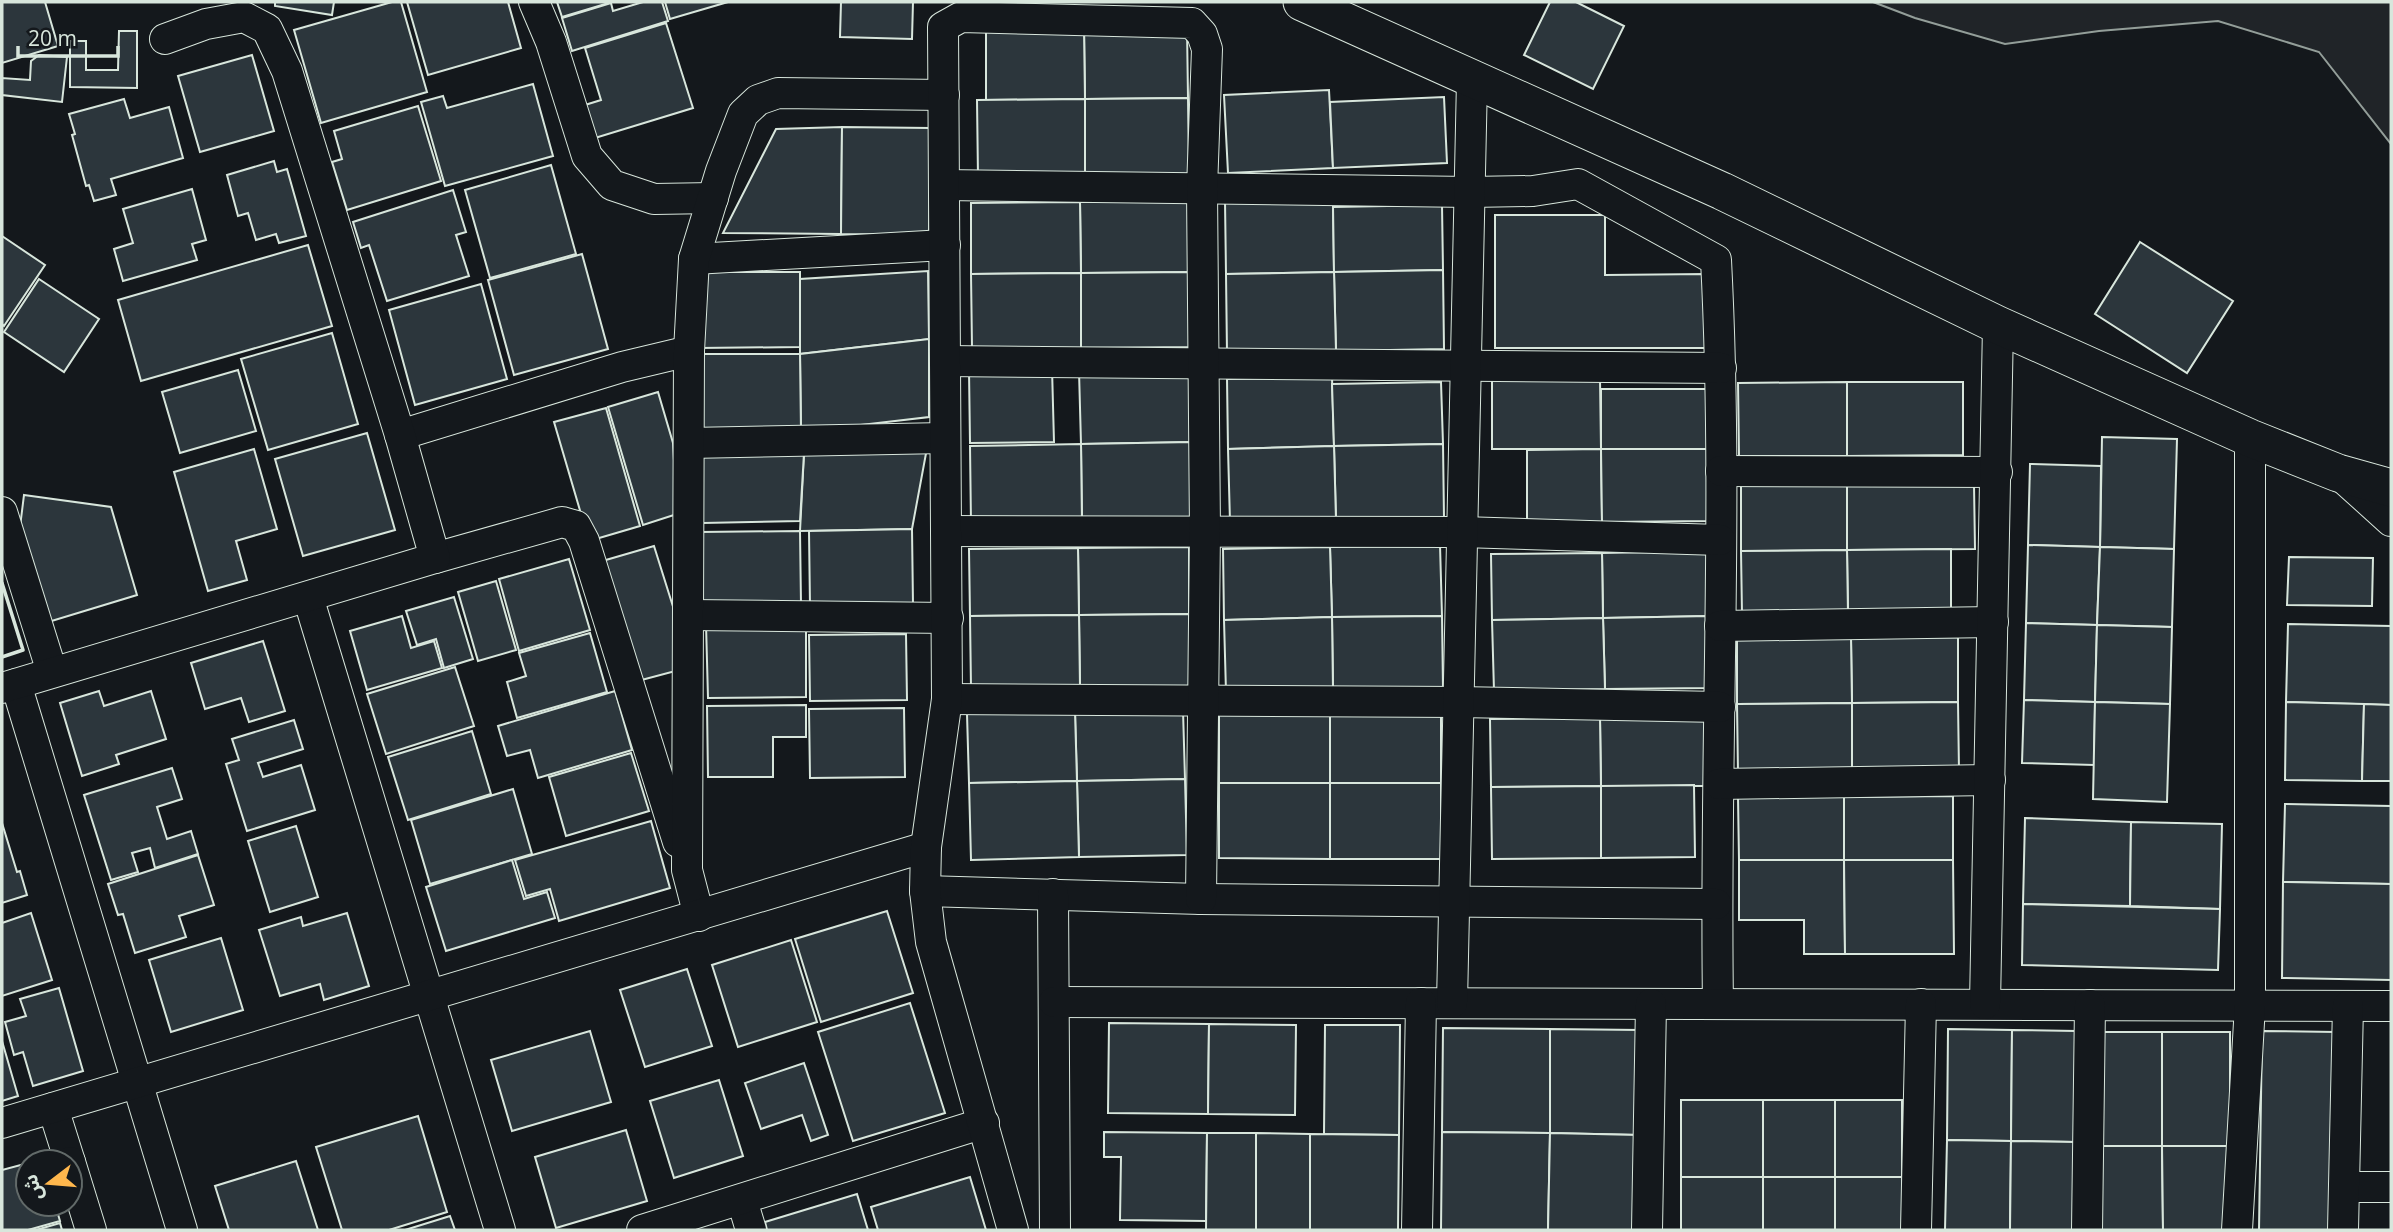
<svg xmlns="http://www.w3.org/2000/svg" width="2393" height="1232" font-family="'Open Sans','Noto Sans Arabic',sans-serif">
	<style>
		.green { fill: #202428; stroke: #939e99; stroke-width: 2 }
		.building { fill: #2c363c; stroke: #d8e6dc; stroke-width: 2 }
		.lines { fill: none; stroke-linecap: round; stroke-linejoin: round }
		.minor-casing { stroke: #d8e6dc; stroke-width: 32 }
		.tertiary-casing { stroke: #d8e6dc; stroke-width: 39 }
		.minor { stroke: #14181c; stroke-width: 30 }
		.tertiary { stroke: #14181c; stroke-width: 37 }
		.wall { stroke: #d8e6dc; stroke-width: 3.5 }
	</style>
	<rect width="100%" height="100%" fill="#14181c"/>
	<path class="green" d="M 1873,2 L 2391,2 L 2391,144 L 2319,52 L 2218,21 L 2099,31 L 2005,44 L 1915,18 Z"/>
	<g class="building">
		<path d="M 2,2 L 45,2 L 58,46 L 2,63 Z"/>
		<path d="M 275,2 L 334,2 L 332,15 L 275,6 Z"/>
		<path d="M 392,2 L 401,2 L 427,92 L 321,123 L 294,30 Z"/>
		<path d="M 407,2 L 508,2 L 521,48 L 428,75 Z"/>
		<path d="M 557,2 L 612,2 L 562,17 Z"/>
		<path d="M 643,2 L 662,2 L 668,21 L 572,51 L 562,18 L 611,3 L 613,11 Z"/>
		<path d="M 665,2 L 728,2 L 670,19 Z"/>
		<path d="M 841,2 L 913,2 L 912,39 L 840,37 Z"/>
		<path d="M 1550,2 L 1576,2 L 1624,26 L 1593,89 L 1524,55 Z"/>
		<path d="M 666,23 L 693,108 L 595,138 L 585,105 L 601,100 L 585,48 Z"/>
		<path d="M 1187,28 L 1188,98 L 1085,99 L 1084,29 Z"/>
		<path d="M 1084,29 L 1085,99 L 986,100 L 986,30 Z"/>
		<path d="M 119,31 L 137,31 L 137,88 L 70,87 L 70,41 L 86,41 L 86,70 L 118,70 Z"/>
		<path d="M 39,55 L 67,57 L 62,102 L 2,95 L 2,78 L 30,80 L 31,61 Z"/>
		<path d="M 252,55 L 274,131 L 200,152 L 178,76 Z"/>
		<path d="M 533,84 L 553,156 L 445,186 L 421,102 L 443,96 L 447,108 Z"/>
		<path d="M 1329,90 L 1333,168 L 1228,173 L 1224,95 Z"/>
		<path d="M 1444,97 L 1447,163 L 1333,168 L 1330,102 Z"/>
		<path d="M 1188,98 L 1189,175 L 1085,176 L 1085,99 Z"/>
		<path d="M 124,99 L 130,118 L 169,107 L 183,158 L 111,179 L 116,195 L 94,201 L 89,185 L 86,186 L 72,135 L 75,134 L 69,114 Z"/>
		<path d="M 1085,99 L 1085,176 L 978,177 L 977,100 Z"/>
		<path d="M 418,106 L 441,181 L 347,210 L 332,162 L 342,159 L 334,131 Z"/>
		<path d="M 842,127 L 841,234 L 723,233 L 776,129 Z"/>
		<path d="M 842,127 L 930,128 L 929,235 L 841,234 Z"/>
		<path d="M 274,161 L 277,172 L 287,169 L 306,236 L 279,243 L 276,234 L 256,240 L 248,213 L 238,216 L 227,175 Z"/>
		<path d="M 551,165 L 576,254 L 490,278 L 465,190 Z"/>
		<path d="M 192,189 L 206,240 L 192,244 L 197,260 L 123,281 L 114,249 L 133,243 L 123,209 Z"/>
		<path d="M 453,190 L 466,232 L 456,235 L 469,276 L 387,301 L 369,245 L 361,248 L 353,222 Z"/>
		<path d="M 1333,199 L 1334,272 L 1226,274 L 1225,201 Z"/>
		<path d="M 1190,201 L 1191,272 L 1081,273 L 1080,202 Z"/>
		<path d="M 1080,202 L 1081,273 L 971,274 L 971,203 Z"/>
		<path d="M 1442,205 L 1443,270 L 1334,272 L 1333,207 Z"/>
		<path d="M 1495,215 L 1605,215 L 1605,275 L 1706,274 L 1707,348 L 1495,348 Z"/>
		<path d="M 2,236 L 45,265 L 4,326 L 2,324 Z"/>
		<path d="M 2140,242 L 2233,301 L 2187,373 L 2095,314 Z"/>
		<path d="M 308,245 L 332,326 L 141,381 L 118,300 Z"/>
		<path d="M 582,254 L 608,349 L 514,375 L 488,280 Z"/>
		<path d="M 1443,270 L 1444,349 L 1336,351 L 1334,272 Z"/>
		<path d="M 928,271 L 929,339 L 800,354 L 800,279 Z"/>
		<path d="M 699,272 L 800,272 L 800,347 L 699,348 Z"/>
		<path d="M 1191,272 L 1191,347 L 1081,348 L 1081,273 Z"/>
		<path d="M 1334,272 L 1336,351 L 1227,353 L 1226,274 Z"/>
		<path d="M 1081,273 L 1081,348 L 972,348 L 971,274 Z"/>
		<path d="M 39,279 L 99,319 L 64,372 L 4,332 Z"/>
		<path d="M 481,284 L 507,379 L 415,405 L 389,310 Z"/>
		<path d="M 332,333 L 358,424 L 268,450 L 241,359 Z"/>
		<path d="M 929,339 L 929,417 L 801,432 L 800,354 Z"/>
		<path d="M 699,354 L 800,354 L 801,432 L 699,433 Z"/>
		<path d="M 1052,368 L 1054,442 L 970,443 L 969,370 Z"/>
		<path d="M 1192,369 L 1193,442 L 1081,444 L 1079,371 Z"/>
		<path d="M 238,370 L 256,431 L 180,453 L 162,392 Z"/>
		<path d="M 1332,377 L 1334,446 L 1228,449 L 1227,379 Z"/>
		<path d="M 1492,379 L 1600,379 L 1601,449 L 1492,449 Z"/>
		<path d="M 1441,382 L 1443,444 L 1334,446 L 1332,384 Z"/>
		<path d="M 1847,382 L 1963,382 L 1963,455 L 1847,456 Z"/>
		<path d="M 1847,382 L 1847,456 L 1739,456 L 1738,383 Z"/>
		<rect x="1601" y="389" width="109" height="60"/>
		<path d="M 658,392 L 673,443 L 677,514 L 643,525 L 608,407 Z"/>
		<path d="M 606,408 L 640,526 L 589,541 L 554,422 Z"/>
		<path d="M 367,433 L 395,530 L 303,556 L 275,459 Z"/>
		<path d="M 2102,437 L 2177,439 L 2174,549 L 2100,547 Z"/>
		<path d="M 1193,442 L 1195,521 L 1082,523 L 1081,444 Z"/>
		<path d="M 1081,444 L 1082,523 L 971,524 L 970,446 Z"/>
		<path d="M 1443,444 L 1444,518 L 1336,520 L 1334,446 Z"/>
		<path d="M 1334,446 L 1336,520 L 1230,522 L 1228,449 Z"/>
		<path d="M 927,448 L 912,529 L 800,531 L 804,453 Z"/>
		<path d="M 254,449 L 277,529 L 236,541 L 247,580 L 208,591 L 174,472 Z"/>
		<path d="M 1601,449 L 1602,522 L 1527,522 L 1527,450 Z"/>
		<path d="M 1601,449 L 1710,449 L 1711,521 L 1602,522 Z"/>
		<path d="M 804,453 L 800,521 L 703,523 L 702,454 Z"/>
		<path d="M 2030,464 L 2101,466 L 2100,547 L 2028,545 Z"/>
		<path d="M 1974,484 L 1975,549 L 1847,550 L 1847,485 Z"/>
		<path d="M 1847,485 L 1847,550 L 1741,551 L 1741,486 Z"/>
		<path d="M 24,495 L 111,507 L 137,595 L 45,623 L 19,535 Z"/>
		<path d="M 912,529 L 913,605 L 810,606 L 809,531 Z"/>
		<path d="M 800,531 L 801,605 L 701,606 L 700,532 Z"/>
		<path d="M 1440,545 L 1442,616 L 1332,617 L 1330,547 Z"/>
		<path d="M 2028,545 L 2100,547 L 2097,625 L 2026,623 Z"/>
		<path d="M 654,546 L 686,648 L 683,669 L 634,682 L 599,562 Z"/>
		<path d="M 1189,547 L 1189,614 L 1079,615 L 1078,548 Z"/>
		<path d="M 1330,547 L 1332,617 L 1224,620 L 1223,549 Z"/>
		<path d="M 2100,547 L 2174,549 L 2172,627 L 2097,625 Z"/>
		<path d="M 1078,548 L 1079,615 L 970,616 L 969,549 Z"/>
		<path d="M 1951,549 L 1951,613 L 1848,614 L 1847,550 Z"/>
		<path d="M 1847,550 L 1848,614 L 1742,615 L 1741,551 Z"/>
		<path d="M 1708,551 L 1710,616 L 1603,618 L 1602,553 Z"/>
		<path d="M 1602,553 L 1603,618 L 1492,620 L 1491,554 Z"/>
		<path d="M 2289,557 L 2373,558 L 2372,606 L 2287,605 Z"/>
		<path d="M 569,559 L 590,630 L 519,651 L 499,579 Z"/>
		<path d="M 496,581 L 516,650 L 478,661 L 458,592 Z"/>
		<path d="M 454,597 L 473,659 L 444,668 L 436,639 L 417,645 L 406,611 Z"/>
		<path d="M 1189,614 L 1190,686 L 1080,687 L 1079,615 Z"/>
		<path d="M 1079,615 L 1080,687 L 971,688 L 970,616 Z"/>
		<path d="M 402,616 L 411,648 L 434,641 L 442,668 L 367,690 L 350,631 Z"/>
		<path d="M 1442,616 L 1443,688 L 1333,690 L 1332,617 Z"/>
		<path d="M 1710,616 L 1711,688 L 1605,689 L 1603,618 Z"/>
		<path d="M 1332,617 L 1333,690 L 1226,692 L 1224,620 Z"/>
		<path d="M 1603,618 L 1605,689 L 1494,691 L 1492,620 Z"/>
		<path d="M 806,622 L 806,697 L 708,698 L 706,624 Z"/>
		<path d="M 2026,623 L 2097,625 L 2095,702 L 2024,700 Z"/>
		<path d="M 2288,624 L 2391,626 L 2391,705 L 2286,702 Z"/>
		<path d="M 2097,625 L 2172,627 L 2170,704 L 2095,702 Z"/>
		<path d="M 590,633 L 607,692 L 517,718 L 507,682 L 526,676 L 519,653 Z"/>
		<path d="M 906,634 L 907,700 L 810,701 L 809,635 Z"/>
		<path d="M 1958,637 L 1958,702 L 1852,703 L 1851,638 Z"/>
		<path d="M 1851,638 L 1852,703 L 1737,704 L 1737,639 Z"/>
		<path d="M 263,641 L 285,711 L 249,722 L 241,698 L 205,709 L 191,663 Z"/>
		<path d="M 455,667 L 474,726 L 386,754 L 367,694 Z"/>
		<path d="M 99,691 L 104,706 L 151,691 L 166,739 L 116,755 L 119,764 L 82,776 L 60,703 Z"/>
		<path d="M 615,691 L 632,750 L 538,778 L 530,750 L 507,756 L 498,726 Z"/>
		<path d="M 2024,700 L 2095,702 L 2094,765 L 2022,763 Z"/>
		<path d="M 1958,702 L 1959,771 L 1852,772 L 1852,703 Z"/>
		<path d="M 2095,702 L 2170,704 L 2167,802 L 2093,799 Z"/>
		<path d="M 2286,702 L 2364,704 L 2362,781 L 2285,780 Z"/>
		<path d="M 1852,703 L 1852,772 L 1738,773 L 1737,704 Z"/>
		<path d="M 2364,704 L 2391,705 L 2391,781 L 2362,781 Z"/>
		<path d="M 806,705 L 806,737 L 773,737 L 773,777 L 708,777 L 707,706 Z"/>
		<path d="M 904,708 L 905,777 L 810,778 L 809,709 Z"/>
		<path d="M 1183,710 L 1185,779 L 1077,781 L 1075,712 Z"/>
		<path d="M 1075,712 L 1077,781 L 969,783 L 967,714 Z"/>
		<rect x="1219" y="715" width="111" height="68"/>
		<path d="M 1330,715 L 1441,716 L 1441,783 L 1330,783 Z"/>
		<path d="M 1706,716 L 1707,786 L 1601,786 L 1600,718 Z"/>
		<path d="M 1600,718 L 1601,786 L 1491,787 L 1490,719 Z"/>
		<path d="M 294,720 L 303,749 L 258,763 L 263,777 L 301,765 L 315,810 L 247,831 L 226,764 L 239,760 L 232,739 Z"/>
		<path d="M 472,731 L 491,794 L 408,820 L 388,757 Z"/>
		<path d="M 631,753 L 649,811 L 566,836 L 549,777 Z"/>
		<path d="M 172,768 L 182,799 L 157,807 L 167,839 L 191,831 L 198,854 L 155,868 L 150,848 L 132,853 L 138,872 L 111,880 L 84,795 Z"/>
		<path d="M 1185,779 L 1187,855 L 1079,857 L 1077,781 Z"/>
		<path d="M 1077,781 L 1079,857 L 971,860 L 969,783 Z"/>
		<path d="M 1219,783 L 1330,783 L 1330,859 L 1219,858 Z"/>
		<rect x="1330" y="783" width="111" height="76"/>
		<path d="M 1694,785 L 1695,857 L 1601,858 L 1601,786 Z"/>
		<path d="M 1601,786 L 1601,858 L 1492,859 L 1491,787 Z"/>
		<path d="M 513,789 L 532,854 L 430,884 L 411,820 Z"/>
		<path d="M 1953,796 L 1953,860 L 1844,860 L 1844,797 Z"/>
		<path d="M 1738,797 L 1844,797 L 1844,860 L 1739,860 Z"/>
		<path d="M 2285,804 L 2391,806 L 2391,884 L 2283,882 Z"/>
		<path d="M 2025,818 L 2131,822 L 2130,906 L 2023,904 Z"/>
		<path d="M 651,821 L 670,888 L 559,921 L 550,889 L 526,896 L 515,860 Z"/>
		<path d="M 2131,822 L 2222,824 L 2220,909 L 2130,906 Z"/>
		<path d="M 2,823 L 17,872 L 20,871 L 27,895 L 2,903 Z"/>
		<path d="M 296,826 L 318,897 L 270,912 L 248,841 Z"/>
		<path d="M 198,855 L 214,905 L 179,916 L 186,937 L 135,953 L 123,914 L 118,915 L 108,884 Z"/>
		<path d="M 512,860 L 524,899 L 547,892 L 555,918 L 446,951 L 426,887 Z"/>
		<path d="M 1739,860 L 1844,860 L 1845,954 L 1804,954 L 1804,920 L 1739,920 Z"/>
		<path d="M 1844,860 L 1953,860 L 1954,954 L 1845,954 Z"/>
		<path d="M 2283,882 L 2391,884 L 2391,980 L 2282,978 Z"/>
		<path d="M 2023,904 L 2220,909 L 2218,970 L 2022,965 Z"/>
		<path d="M 887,911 L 913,993 L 821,1022 L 795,939 Z"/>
		<path d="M 31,913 L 52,980 L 2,996 L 2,923 Z"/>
		<path d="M 347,913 L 369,986 L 324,1000 L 320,984 L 280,996 L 259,930 L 301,917 L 303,926 Z"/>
		<path d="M 221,938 L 243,1010 L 171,1032 L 149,960 Z"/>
		<path d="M 791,940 L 817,1022 L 738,1047 L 712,965 Z"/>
		<path d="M 687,969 L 712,1046 L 645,1067 L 620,990 Z"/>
		<path d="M 59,988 L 83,1071 L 33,1086 L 23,1052 L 14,1055 L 5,1022 L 26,1016 L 20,999 Z"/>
		<path d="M 910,1003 L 945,1113 L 853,1141 L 818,1032 Z"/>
		<path d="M 1109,1023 L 1209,1024 L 1208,1114 L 1108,1113 Z"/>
		<path d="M 1209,1024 L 1296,1025 L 1295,1115 L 1208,1114 Z"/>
		<path d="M 1325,1025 L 1400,1025 L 1399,1135 L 1324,1134 Z"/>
		<path d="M 1443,1028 L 1550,1029 L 1550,1133 L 1442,1132 Z"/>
		<path d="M 1550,1029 L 1640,1030 L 1639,1135 L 1550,1133 Z"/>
		<path d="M 1948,1029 L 2012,1030 L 2011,1141 L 1947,1140 Z"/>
		<path d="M 2012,1030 L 2076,1031 L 2075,1142 L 2011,1141 Z"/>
		<path d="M 590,1031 L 611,1102 L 512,1131 L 491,1060 Z"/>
		<path d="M 2262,1031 L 2336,1032 L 2332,1230 L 2259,1230 Z"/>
		<rect x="2100" y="1032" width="62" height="114"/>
		<rect x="2162" y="1032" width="68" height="114"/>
		<path d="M 2,1041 L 18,1096 L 2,1101 Z"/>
		<path d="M 804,1063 L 828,1135 L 811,1141 L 802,1115 L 761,1129 L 745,1083 Z"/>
		<path d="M 719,1080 L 743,1156 L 674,1178 L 650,1101 Z"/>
		<rect x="1681" y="1100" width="82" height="77"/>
		<rect x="1763" y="1100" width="72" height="77"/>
		<rect x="1835" y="1100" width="67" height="77"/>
		<path d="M 418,1116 L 447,1212 L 389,1230 L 342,1230 L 316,1147 Z"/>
		<path d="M 626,1130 L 647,1201 L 556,1228 L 535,1157 Z"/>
		<path d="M 1104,1132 L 1207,1133 L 1206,1221 L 1120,1220 L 1121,1157 L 1104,1157 Z"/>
		<path d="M 1442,1132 L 1550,1133 L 1548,1230 L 1441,1230 Z"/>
		<path d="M 1207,1133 L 1256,1133 L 1256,1230 L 1206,1230 Z"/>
		<path d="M 1256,1133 L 1310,1134 L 1310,1230 L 1256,1230 Z"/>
		<path d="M 1550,1133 L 1639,1135 L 1638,1230 L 1548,1230 Z"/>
		<path d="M 1310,1134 L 1399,1135 L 1398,1230 L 1310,1230 Z"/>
		<path d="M 1947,1140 L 2011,1141 L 2010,1230 L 1945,1230 Z"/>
		<path d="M 2011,1141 L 2075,1142 L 2074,1230 L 2010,1230 Z"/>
		<path d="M 2100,1146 L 2162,1146 L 2163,1230 L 2100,1230 Z"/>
		<path d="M 2162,1146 L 2230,1146 L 2230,1230 L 2163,1230 Z"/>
		<path d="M 296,1161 L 318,1230 L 229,1230 L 215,1186 Z"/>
		<path d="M 28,1163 L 28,1204 L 55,1204 L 60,1221 L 28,1230 L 2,1230 L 2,1170 Z"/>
		<path d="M 970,1177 L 986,1230 L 878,1230 L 871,1207 Z"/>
		<rect x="1681" y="1177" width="82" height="53"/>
		<rect x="1763" y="1177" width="72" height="53"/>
		<rect x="1835" y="1177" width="67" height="53"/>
		<path d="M 857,1194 L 868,1230 L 767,1230 L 765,1222 Z"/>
		<path d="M 450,1216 L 455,1230 L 405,1230 Z"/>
		<path d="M 60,1223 L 62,1230 L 36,1230 Z"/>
	</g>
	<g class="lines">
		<defs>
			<g id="minor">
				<path d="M 534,2 L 551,42 L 587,156 L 612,185 L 654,199 L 713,198"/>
				<path d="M 944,185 L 1470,192 L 1533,191 L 1578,184 L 1716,260 C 1729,508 1714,756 1718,1004"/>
				<path d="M 694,259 L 945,245"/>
				<path d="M 945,361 L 1721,368"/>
				<path d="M 400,435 L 622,367 L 689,351"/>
				<path d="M 689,443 L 945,438"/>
				<path d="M 1721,471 L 1997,472"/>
				<path d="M 2340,475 L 2391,521"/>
				<path d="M 2,512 L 52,672"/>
				<path d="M 946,531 L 1462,532 L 1720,540"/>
				<path d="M 435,558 L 562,522 L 576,526 L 584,541 L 678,842"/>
				<path d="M 308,597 L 500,1230"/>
				<path d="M 690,615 L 948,618"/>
				<path d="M 1720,626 L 1993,622"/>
				<path d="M 16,684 L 182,1230"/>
				<path d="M 2,688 L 435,558 L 400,435 L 287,71 L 267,29 L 244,17 L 206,24 L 165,39"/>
				<path d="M 947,699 L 1458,702 L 1720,707"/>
				<path d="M 1719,784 L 1990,780"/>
				<path d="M 925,891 L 1201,899 L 1716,904"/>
				<path d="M 1053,894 L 1055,1230"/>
				<path d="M 699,916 L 687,870 L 689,351 L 694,259 L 721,171 L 743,114 L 758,100 L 778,93 L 944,95"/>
				<path d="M 1054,1002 L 2391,1006"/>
				<path d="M 1452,1003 L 1472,80"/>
				<path d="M 1985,1004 L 1998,325"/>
				<path d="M 53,1108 L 70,1162"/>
				<path d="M 2,1123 L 926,847"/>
				<path d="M 70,1162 L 91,1230"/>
				<path d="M 2344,1187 L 2391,1187"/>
				<path d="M 742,1200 L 751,1230"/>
				<path d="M 642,1230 L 984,1123"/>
				<path d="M 1013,1230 L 931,942 L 925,891 L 926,847 L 947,699 L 943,27 L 961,17 L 1192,23 L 1202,34 L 1207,49 L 1202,189 L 1205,531 L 1201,899"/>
				<path d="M 1417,1230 L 1421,1003"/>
				<path d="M 1647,1230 L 1651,1004"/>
				<path d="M 1916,1230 L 1921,1004"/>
				<path d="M 2087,1230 L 2090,1005"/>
				<path d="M 2237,1230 L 2250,1005 L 2250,438"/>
				<path d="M 2343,1230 L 2348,1006"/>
			</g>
			<path id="tertiary" d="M 1302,2 L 1722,191 L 1998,325 L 2250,438 L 2338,473 L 2391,488"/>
		</defs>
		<use href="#minor" class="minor-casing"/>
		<use href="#tertiary" class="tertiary-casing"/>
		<use href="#minor" class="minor"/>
		<use href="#tertiary" class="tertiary"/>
		<path class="wall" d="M 2,583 L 23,650 L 2,657"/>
	</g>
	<rect width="2393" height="1232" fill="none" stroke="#d8e6dc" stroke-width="7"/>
	<g transform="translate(49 1183) rotate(254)"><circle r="33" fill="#14181c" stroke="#626a69" stroke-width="2"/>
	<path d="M0-5L12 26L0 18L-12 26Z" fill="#ffb74d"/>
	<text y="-10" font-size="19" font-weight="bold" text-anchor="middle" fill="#d8e6dc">ش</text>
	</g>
	<path d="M18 46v10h100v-10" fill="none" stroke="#d8e6dc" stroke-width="3.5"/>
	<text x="28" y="46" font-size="21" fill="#d8e6dc" stroke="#14181c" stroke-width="5" paint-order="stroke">20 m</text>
</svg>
